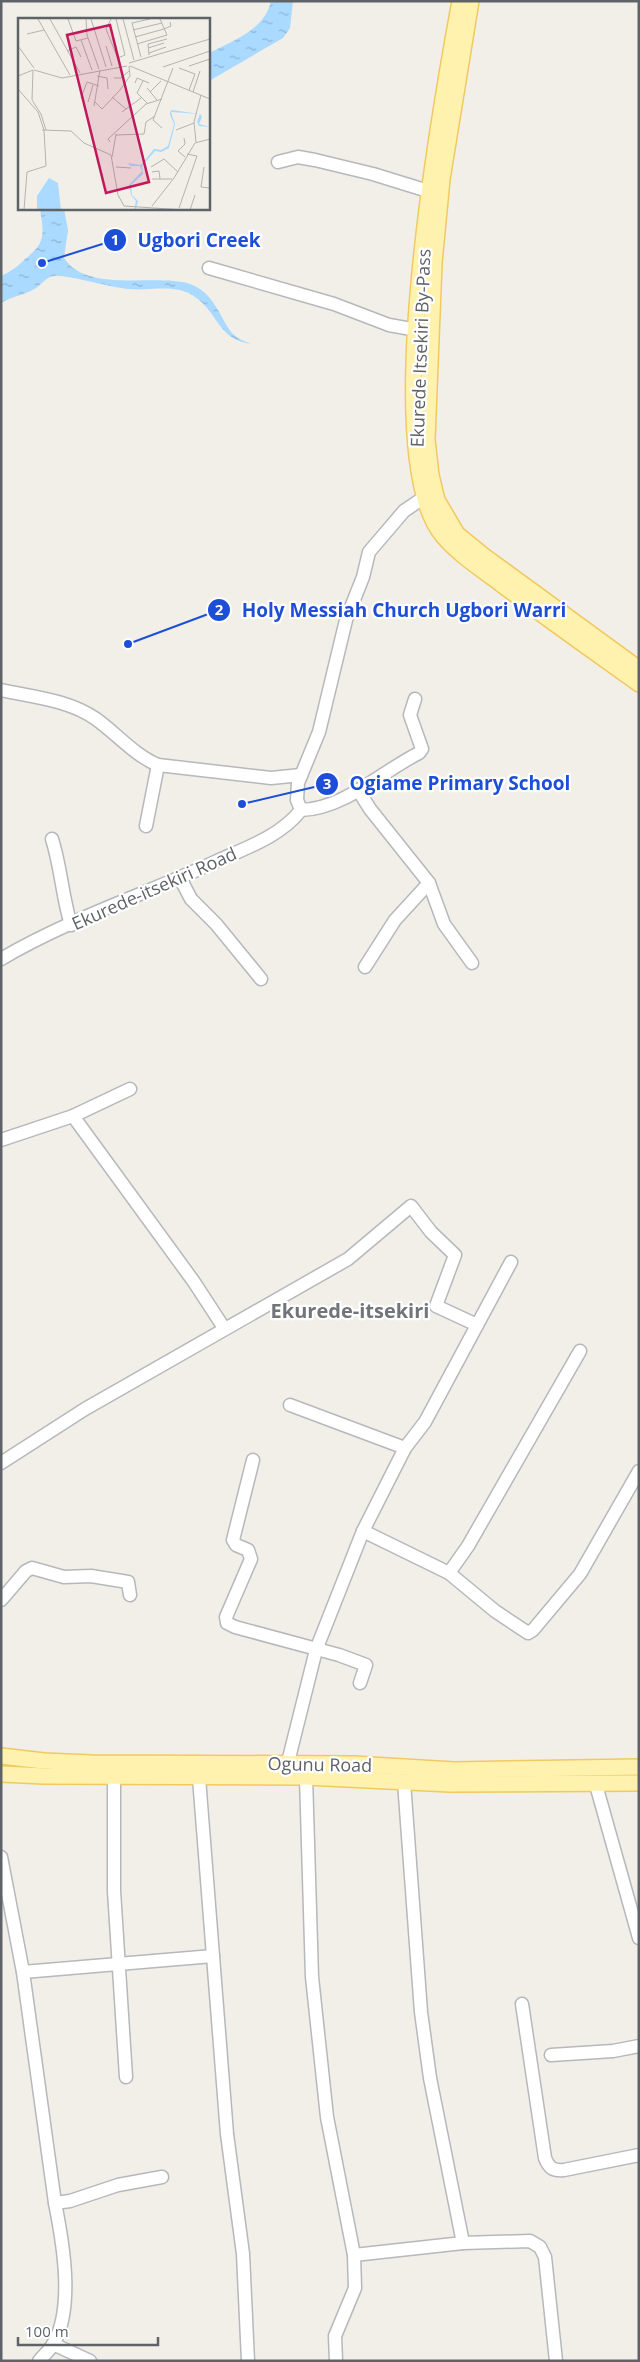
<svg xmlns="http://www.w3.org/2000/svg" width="640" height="2362" font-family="'Open Sans',sans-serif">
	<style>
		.water { fill: url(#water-ripples) }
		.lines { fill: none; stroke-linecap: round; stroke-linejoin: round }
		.minor-casing { stroke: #b5b8bc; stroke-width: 15 }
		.major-casing { stroke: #f2c960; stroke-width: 18 }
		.minor { stroke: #fff; stroke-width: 12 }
		.major { stroke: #fff2af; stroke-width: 15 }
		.labels { text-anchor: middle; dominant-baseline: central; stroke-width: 4.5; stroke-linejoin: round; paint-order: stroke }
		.street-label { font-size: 18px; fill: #5f6368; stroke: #fff }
		.quarter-label { font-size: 20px; font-weight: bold; fill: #70757a; stroke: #fff }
		.inset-road { fill: none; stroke: #b3b3b1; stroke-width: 1 }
		.view { fill: #c2185b; fill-opacity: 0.15; stroke: #c2185b; stroke-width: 2.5 }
		.inset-edge { fill: none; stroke: #5f6368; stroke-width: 2.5 }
		.leader { fill: none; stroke: #1d4ed8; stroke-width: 2 }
		.callout-dot { fill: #1d4ed8; stroke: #fff; stroke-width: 2 }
		.mark-label { font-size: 15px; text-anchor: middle; font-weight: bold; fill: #fff }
		.callout-label { font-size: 19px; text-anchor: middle; font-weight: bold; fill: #1d4ed8; stroke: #fff; stroke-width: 4.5; stroke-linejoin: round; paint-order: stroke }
	</style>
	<defs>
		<pattern id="water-ripples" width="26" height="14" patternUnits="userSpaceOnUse" patternTransform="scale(1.25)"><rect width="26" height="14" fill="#aadaff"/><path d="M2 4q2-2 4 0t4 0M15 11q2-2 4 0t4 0" fill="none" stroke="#8eb4d2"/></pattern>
	</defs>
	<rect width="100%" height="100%" fill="#f1efe8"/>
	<g class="water">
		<path d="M 271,1 L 293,1 L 290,28 L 283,38 L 209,81 L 209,53 C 232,41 265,30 271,1 Z"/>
		<path d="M 40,209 L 64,209 L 68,230 L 64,258 C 87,294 156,273 190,284 C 213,292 219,315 231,332 C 236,338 244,341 251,344 C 216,339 219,311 192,295 C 174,284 149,291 129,289 C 112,288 65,274 54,276 C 46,277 42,284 36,288 C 26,295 12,296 1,303 L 1,276 C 10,272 17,267 24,260 C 46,243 44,235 40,209 Z"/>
	</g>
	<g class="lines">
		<defs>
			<g id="minor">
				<path d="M 278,162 L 298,157 L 315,160 L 373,174 L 428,191"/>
				<path d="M 209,268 L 334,304 L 389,325 L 417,330"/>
				<path d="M 1,690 C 33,697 69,700 96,719 C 117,734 134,755 158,765 L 271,778 L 301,775"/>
				<path d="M 358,790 L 370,809 L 429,883 L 444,924 L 472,963"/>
				<path d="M 301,810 L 297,800 L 298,783 L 319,732 L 346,620 L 363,577 L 369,552 L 404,511 L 432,492"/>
				<path d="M 301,810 C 344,809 381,772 419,753 L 422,749 L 410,715 L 415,699"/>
				<path d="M 146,826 L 158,765"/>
				<path d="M 52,839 C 61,867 62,896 71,925"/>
				<path d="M 180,878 L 191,899 L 216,924 L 261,979"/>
				<path d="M 1,959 C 69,919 146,894 217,861 C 246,848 281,836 301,810"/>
				<path d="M 365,967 L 395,920 L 429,883"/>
				<path d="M 73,1116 L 194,1282 L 224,1328"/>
				<path d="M 1,1140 L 73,1116 L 130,1089"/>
				<path d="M 290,1405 L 405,1448"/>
				<path d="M 253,1460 L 233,1540 L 236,1545 L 248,1550 L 251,1559 L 226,1617 L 227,1623 L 235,1627 L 339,1655 L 366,1665 L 360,1683"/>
				<path d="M 1,1463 L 85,1409 L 348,1259 L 411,1206 L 431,1232 L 455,1255 L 436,1306 L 477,1325"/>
				<path d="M 363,1531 L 449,1573 L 495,1611 L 528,1633 L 533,1630 L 580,1574 L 639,1471"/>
				<path d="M 449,1573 L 468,1546 L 580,1351"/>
				<path d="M 1,1600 L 26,1571 L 32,1568 L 64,1577 L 91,1576 L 128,1582 L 130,1595"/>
				<path d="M 288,1762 L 316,1650 L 363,1531 L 405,1448 L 425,1422 L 511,1262"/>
				<path d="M 114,1777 L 114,1891 L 126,2077"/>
				<path d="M 306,1777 L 312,1977 L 327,2117 L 354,2255 L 355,2288 L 335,2336 L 336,2361"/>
				<path d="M 199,1778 L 227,2134 L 243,2254 L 248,2361"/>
				<path d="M 404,1782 L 421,2012 L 430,2078 L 463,2243"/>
				<path d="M 596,1785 L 639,1938"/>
				<path d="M 1,1857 L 23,1972 L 55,2203 C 63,2243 74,2306 54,2343 C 50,2350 44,2355 39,2361"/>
				<path d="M 23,1972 L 213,1956"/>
				<path d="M 522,2004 L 545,2158 C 549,2168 553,2171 564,2170 L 639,2155"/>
				<path d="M 551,2055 L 613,2051 L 639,2046"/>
				<path d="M 55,2203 L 70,2201 L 118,2185 L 162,2177"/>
				<path d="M 354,2255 L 463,2243 L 530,2241 L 540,2247 L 545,2257 L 556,2361"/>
				<path d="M 53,2344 L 90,2361"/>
			</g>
			<g id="major">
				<path d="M 460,1 C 441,104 377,458 443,536 C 458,554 481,569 501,584 C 546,618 593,651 639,684"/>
				<path d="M 471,1 L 442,179 L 434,263 L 427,440 L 431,475 L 437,500 L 457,534 L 484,556 L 639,669"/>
				<path d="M 1,1756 L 44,1761 L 91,1763 L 354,1764 L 454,1770 L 639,1767"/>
				<path d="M 1,1774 L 44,1776 L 306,1777 L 450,1784 L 639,1783"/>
			</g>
		</defs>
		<use href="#minor" class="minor-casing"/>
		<use href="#major" class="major-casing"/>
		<use href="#minor" class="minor"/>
		<use href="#major" class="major"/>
	</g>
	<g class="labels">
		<g class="street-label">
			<text transform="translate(420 348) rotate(-88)">Ekurede Itsekiri By-Pass</text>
			<text transform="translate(154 888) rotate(-24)">Ekurede-itsekiri Road</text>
			<text transform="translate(320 1764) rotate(1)">Ogunu Road</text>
		</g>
		<g class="quarter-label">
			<text x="350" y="1310">Ekurede-itsekiri</text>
		</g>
	</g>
	<g transform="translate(18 18)">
		<rect width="192" height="192" fill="#f1efe8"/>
		<path d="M 154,92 L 182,96 L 184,99 L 181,106 L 192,109 L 181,108 L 179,104 L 182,96 L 153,94 L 157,106 L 151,130 L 143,134 L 137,133 L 124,148 L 125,156 L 113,167 L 114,177 L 120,183 L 118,191 L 116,192 L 118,183 L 113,177 L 111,167 L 124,153 L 122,148 L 113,148 L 109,145 L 123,147 L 136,131 L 143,132 L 150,128 L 156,106 L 152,97 L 152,94 ZM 31,160 L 40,165 L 43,192 L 19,192 L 19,178 Z" fill="#aadaff"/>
		<path class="inset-road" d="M 20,1 L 52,57M 32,1 L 62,55M 50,1 L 58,23 L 70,20M 68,1 L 69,17 L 81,51M 73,1 L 88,49M 93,1 L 88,11 L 102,46M 98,1 L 107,37 L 100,40M 105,1 L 116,42M 115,12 L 144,5M 9,16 L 26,12M 117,19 L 146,11 L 153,8 L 152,4M 63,22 L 74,52M 119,26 L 149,17 L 142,1M 0,28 L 16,50M 88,28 L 94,48M 130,30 L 146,25M 49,33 L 58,29 L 63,39M 131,35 L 148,29M 131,37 L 130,26 L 149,21M 123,39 L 114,5 L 132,1M 111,45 L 192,21M 112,48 L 192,81M 171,48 L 192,41M 145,49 L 192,33M 161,50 L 177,56 L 171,72M 15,52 L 14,82 L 23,96 L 28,112M 16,52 L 44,60 L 109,48M 0,58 L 15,52M 79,58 L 89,60 L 90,71M 96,60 L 103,60 L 111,53M 125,63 L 119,75 L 129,85M 117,65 L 119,60 L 131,65M 129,70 L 139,82M 0,71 L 20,94 L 26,112M 132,74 L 143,63M 175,74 L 182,53M 94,79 L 108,91M 63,80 L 69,64 L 81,68M 70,84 L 75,67M 77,84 L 84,91 L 102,72 L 112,58 L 111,48M 76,88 L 82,52M 104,94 L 123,80M 144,110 L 135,102 L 155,50M 24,112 L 53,113 L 66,125 L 93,137 L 100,177 L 106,188 L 166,192M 158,112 L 176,105M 98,117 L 126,116 L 128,104 L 137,98M 166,120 L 167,126 L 160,133 L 167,139M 92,124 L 90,121 L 128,86 L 144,81M 178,124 L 176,104 L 183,77M 94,139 L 98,116M 98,149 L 113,150M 133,149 L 146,141 L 160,154M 186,149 L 183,169 L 192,170M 9,154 L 28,148 L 26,112M 134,154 L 141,153 L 142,161M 134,161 L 154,161M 134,188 L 156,160 L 177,125 L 192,121M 161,190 L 179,138 L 169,136M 6,192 L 9,154M 172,192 L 177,177"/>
		<path class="view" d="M 92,7 L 131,164 L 88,175 L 49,17 Z"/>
		<rect width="192" height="192" class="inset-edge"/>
	</g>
	<path class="leader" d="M42 263L115 240M128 644L219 610M242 804L327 784"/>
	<g class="callout-dot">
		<circle cx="42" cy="263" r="5"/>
		<circle cx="128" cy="644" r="5"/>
		<circle cx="242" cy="804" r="5"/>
		<circle cx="115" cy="240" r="12"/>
		<circle cx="219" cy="610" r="12"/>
		<circle cx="327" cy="784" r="12"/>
	</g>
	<g class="mark-label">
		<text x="115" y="245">1</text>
		<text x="219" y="615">2</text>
		<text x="327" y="789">3</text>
	</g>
	<g class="callout-label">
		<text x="199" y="247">Ugbori Creek</text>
		<text x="404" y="617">Holy Messiah Church Ugbori Warri</text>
		<text x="460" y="790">Ogiame Primary School</text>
	</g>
	<rect width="640" height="2362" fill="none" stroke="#5f6368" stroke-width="5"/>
	<path d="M18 2337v8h140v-8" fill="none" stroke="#5f6368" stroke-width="2.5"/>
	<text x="25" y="2337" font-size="15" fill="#5f6368" stroke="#ffffff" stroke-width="4" paint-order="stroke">100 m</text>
</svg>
